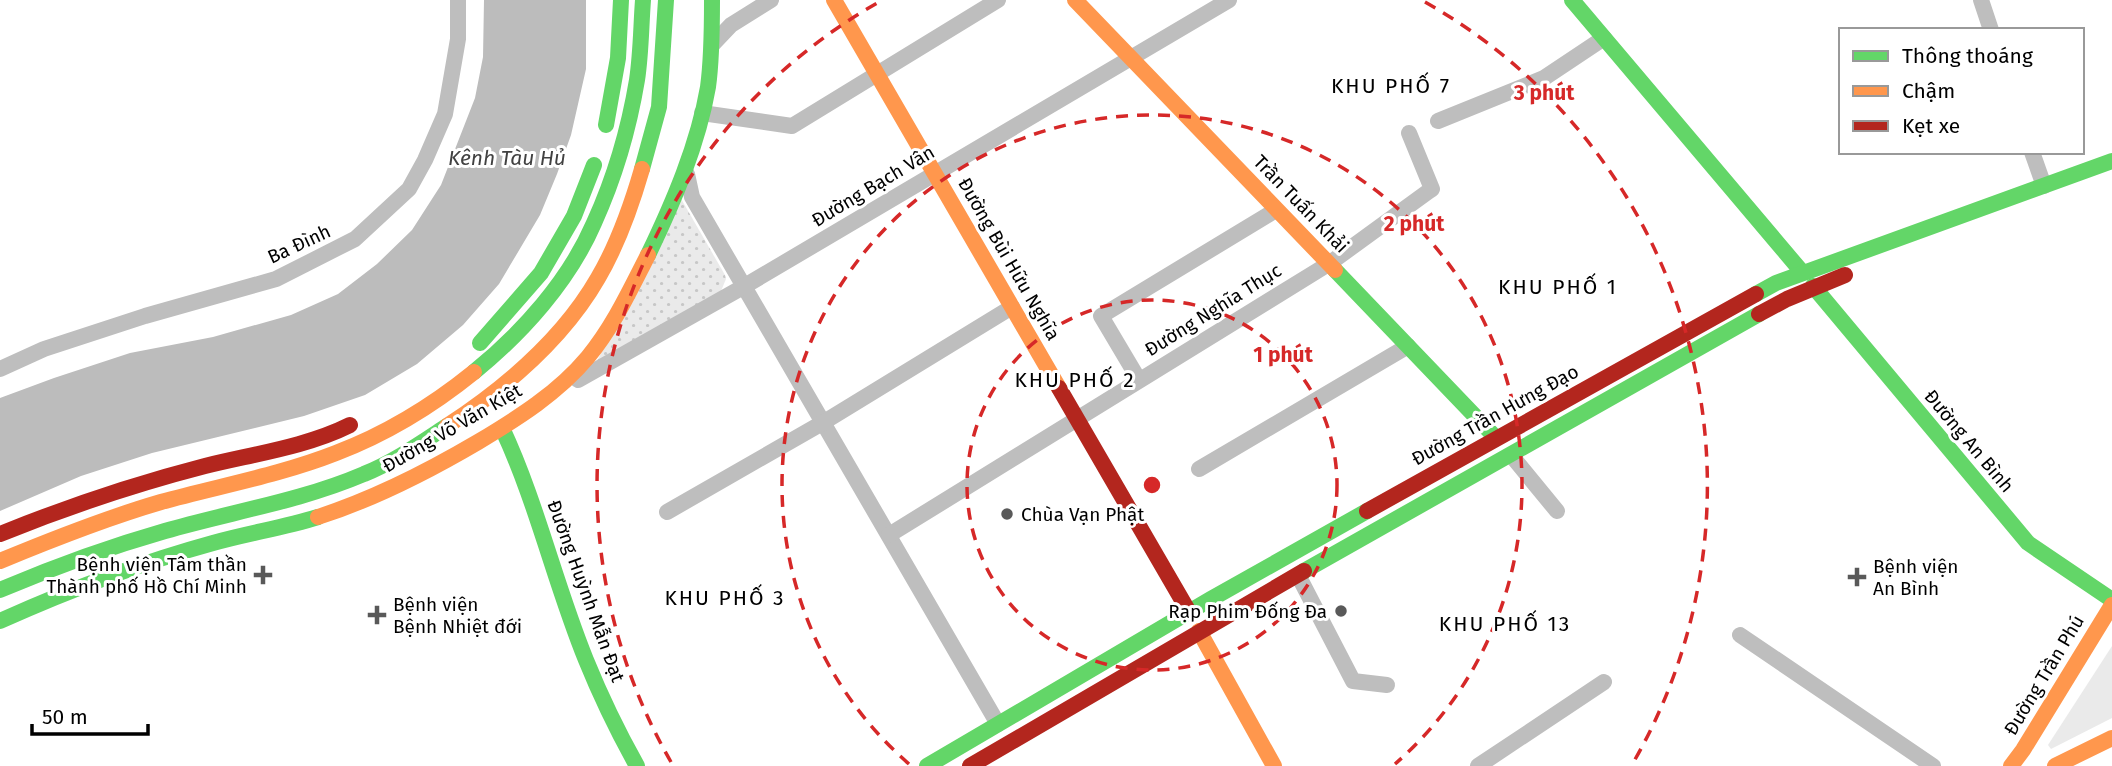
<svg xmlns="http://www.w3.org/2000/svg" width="2112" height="766" font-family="'Fira Sans',sans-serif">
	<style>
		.grass { fill: url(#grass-dots) }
		.park { fill: #eaeaea }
		.water { fill: #bcbcbc }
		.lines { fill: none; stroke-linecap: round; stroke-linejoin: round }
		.street { stroke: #bebebe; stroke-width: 16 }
		.fast { stroke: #63d668; stroke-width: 16 }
		.slow { stroke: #ff974d; stroke-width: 16 }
		.jam { stroke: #b3261e; stroke-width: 16 }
		.ring { fill: none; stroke: #d62828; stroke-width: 3.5; stroke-dasharray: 12 9 }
		.poi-dot { fill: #595959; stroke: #fff; stroke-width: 2.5 }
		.labels { text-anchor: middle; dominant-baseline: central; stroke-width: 6; stroke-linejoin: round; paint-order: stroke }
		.street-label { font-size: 19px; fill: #000; stroke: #fff }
		.poi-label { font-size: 19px; fill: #000; stroke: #fff; text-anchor: start }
		.neighbourhood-label { font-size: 21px; letter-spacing: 2px; fill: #000; stroke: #fff }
		.water-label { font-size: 21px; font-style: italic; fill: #414141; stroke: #fff }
		.centre { fill: #d62828; stroke: #fff; stroke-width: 3.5 }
		.ring-label { font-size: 21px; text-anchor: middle; font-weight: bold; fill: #d62828; stroke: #fff; stroke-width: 6; stroke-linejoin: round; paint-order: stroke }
	</style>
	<defs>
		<pattern id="grass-dots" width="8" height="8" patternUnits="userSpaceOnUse" patternTransform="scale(1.75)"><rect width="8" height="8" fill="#eaeaea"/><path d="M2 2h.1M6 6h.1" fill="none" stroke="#c7c7c7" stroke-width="1.8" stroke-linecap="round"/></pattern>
	</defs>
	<rect width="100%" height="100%" fill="#fff"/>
	<path class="grass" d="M 680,197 L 725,275 L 726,279 L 721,291 L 596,363 Z"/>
	<path class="park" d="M 2112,646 L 2112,718 L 2051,749 L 2048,745 Z"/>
	<path class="water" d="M 484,0 L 586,0 L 586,69 L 571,135 L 557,174 L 540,215 L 499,284 L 463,325 L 417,364 L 365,395 L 304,416 L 152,453 L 81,476 L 0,511 L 0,398 L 54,378 L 130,353 L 213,337 L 291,315 L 338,294 L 377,264 L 412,230 L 441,185 L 475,98 L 483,57 Z"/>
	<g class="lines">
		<g class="street">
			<path d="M 1981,0 L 1991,30"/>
			<path d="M 712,45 L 731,25 L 771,0"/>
			<path d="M 702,113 L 792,126 L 998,0"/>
			<path d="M 1438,121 L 1544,78 L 1604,38"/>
			<path d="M 2032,152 L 2044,186"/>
			<path d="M 687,174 L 692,197 L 998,724"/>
			<path d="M 0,369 L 44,349 L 145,316 L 276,279 L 355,239 L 409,189 L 425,160 L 445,114 L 458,39 L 458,0"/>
			<path d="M 578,380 L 743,287 L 1229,0"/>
			<path d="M 1139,380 L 1101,316 L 1276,210"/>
			<path d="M 1511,455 L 1557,511"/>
			<path d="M 1199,469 L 1408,346"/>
			<path d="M 667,512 L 824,422 L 1012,307"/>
			<path d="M 889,535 L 1330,263 L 1429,191 L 1432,189 L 1409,133"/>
			<path d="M 1298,575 L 1353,681 L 1387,685"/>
			<path d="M 1740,635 L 1933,766"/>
			<path d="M 1478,766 L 1604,682"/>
		</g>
		<g class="fast">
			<path d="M 1572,0 L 1802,272"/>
			<path d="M 606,125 L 618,58 L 621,0"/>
			<path d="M 642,169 L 659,107 L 666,0"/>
			<path d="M 648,255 C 673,203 698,145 708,87 C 712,58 712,29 712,0"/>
			<path d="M 1335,270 L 1496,438"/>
			<path d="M 1813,286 L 2028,543 L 2112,600"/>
			<path d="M 1756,294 L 1776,283 L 2112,161"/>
			<path d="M 480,343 L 541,273 L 574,216 L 594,165"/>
			<path d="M 474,372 C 522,333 569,281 594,223 C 614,179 629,128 637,80 C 641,54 641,27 643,0"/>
			<path d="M 502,428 C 537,503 555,584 586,660 C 601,697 618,732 637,766"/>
			<path d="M 1304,571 L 1759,314"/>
			<path d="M 0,590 C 54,567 109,547 165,531 C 231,512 301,501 364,474 C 394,462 421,443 447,426"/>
			<path d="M 0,621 C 69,590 140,563 213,543 C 248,533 283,528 318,517"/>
			<path d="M 927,766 L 1211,599 L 1367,511"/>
		</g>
		<g class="slow">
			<path d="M 834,0 L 1059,388"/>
			<path d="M 1075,0 L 1335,270"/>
			<path d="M 447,426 C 505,388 563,339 598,278 C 618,244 631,207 642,169"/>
			<path d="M 318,517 C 374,499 427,472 478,442 C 518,418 558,393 588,357 C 613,327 630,290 648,255"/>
			<path d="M 0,561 C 53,539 106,518 161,502 C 219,486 280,475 336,453 C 386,434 432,406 474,372"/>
			<path d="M 1199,631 L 1274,766"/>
			<path d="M 2011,766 L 2023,750 L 2112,605"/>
			<path d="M 2055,766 L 2112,738"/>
		</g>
		<g class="jam">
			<path d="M 1759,314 L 1787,299 L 1845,275"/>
			<path d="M 1059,388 L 1189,612"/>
			<path d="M 1367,511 L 1756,294"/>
			<path d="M 0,534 C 67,507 135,484 205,466 C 253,454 306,447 350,425"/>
			<path d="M 970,766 L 1304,571"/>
		</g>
	</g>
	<g class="ring">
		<circle cx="1152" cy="485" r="185"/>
		<path d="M909 764A370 370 0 1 1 1395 764"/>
		<path d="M671 762A555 555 0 0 1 879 2M1425 2A555 555 0 0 1 1633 763"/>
	</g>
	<g class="poi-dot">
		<circle cx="1007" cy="514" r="7"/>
		<path d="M259.5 564.5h7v7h7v7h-7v7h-7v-7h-7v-7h7z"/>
		<path d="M1853.5 566.5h7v7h7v7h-7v7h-7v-7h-7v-7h7z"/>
		<circle cx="1341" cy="611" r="7"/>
		<path d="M373.5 604.5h7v7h7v7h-7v7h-7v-7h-7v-7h7z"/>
	</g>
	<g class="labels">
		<g class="street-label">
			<text transform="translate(873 186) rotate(-31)">Đường Bạch Vân</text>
			<text transform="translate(1301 204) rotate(46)">Trần Tuấn Khải</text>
			<text transform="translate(299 244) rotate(-25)">Ba Đình</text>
			<text transform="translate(1009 259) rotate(60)">Đường Bùi Hữu Nghĩa</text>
			<text transform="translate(1213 310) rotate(-32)">Đường Nghĩa Thục</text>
			<text transform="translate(1495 415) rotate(-29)">Đường Trần Hưng Đạo</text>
			<text transform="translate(452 428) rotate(-30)">Đường Võ Văn Kiệt</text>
			<text transform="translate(1969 441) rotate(50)">Đường An Bình</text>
			<text transform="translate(586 591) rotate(70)">Đường Huỳnh Mẫn Đạt</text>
			<text transform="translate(2044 675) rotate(-59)">Đường Trần Phú</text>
		</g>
		<g class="poi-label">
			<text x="1021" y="514">Chùa Vạn Phật</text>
			<text x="247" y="564" text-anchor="end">Bệnh viện Tâm thần<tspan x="247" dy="22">Thành phố Hồ Chí Minh</tspan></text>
			<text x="1873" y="566">Bệnh viện<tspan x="1873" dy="22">An Bình</tspan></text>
			<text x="393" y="604">Bệnh viện<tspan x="393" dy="22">Bệnh Nhiệt đới</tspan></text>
			<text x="1327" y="611" text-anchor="end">Rạp Phim Đống Đa</text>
		</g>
		<g class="neighbourhood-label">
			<text x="1391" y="86">KHU PHỐ 7</text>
			<text x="1558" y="287">KHU PHỐ 1</text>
			<text x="1075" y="380">KHU PHỐ 2</text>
			<text x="725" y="598">KHU PHỐ 3</text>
			<text x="1505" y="624">KHU PHỐ 13</text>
		</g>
		<g class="water-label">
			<text x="507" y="158">Kênh Tàu Hủ</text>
		</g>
	</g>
	<circle cx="1152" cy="485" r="10" class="centre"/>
	<g class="ring-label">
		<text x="1544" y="100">3 phút</text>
		<text x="1414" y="231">2 phút</text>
		<text x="1283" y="362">1 phút</text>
	</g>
	<rect x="1839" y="28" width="245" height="126" fill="#ffffff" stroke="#999999" stroke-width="2"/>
	<rect x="1853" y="51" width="35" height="10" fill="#63d668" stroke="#999999" stroke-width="2"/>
	<text x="1902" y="63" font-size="21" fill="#000000">Thông thoáng</text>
	<rect x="1853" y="86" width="35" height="10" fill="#ff974d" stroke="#999999" stroke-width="2"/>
	<text x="1902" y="98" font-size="21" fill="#000000">Chậm</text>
	<rect x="1853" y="121" width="35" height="10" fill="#b3261e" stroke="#999999" stroke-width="2"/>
	<text x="1902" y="133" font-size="21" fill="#000000">Kẹt xe</text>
	<path d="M32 724v10h116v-10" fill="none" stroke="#000000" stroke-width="3.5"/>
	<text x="42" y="724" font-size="21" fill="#000000" stroke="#ffffff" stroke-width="5" paint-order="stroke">50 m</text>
</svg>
